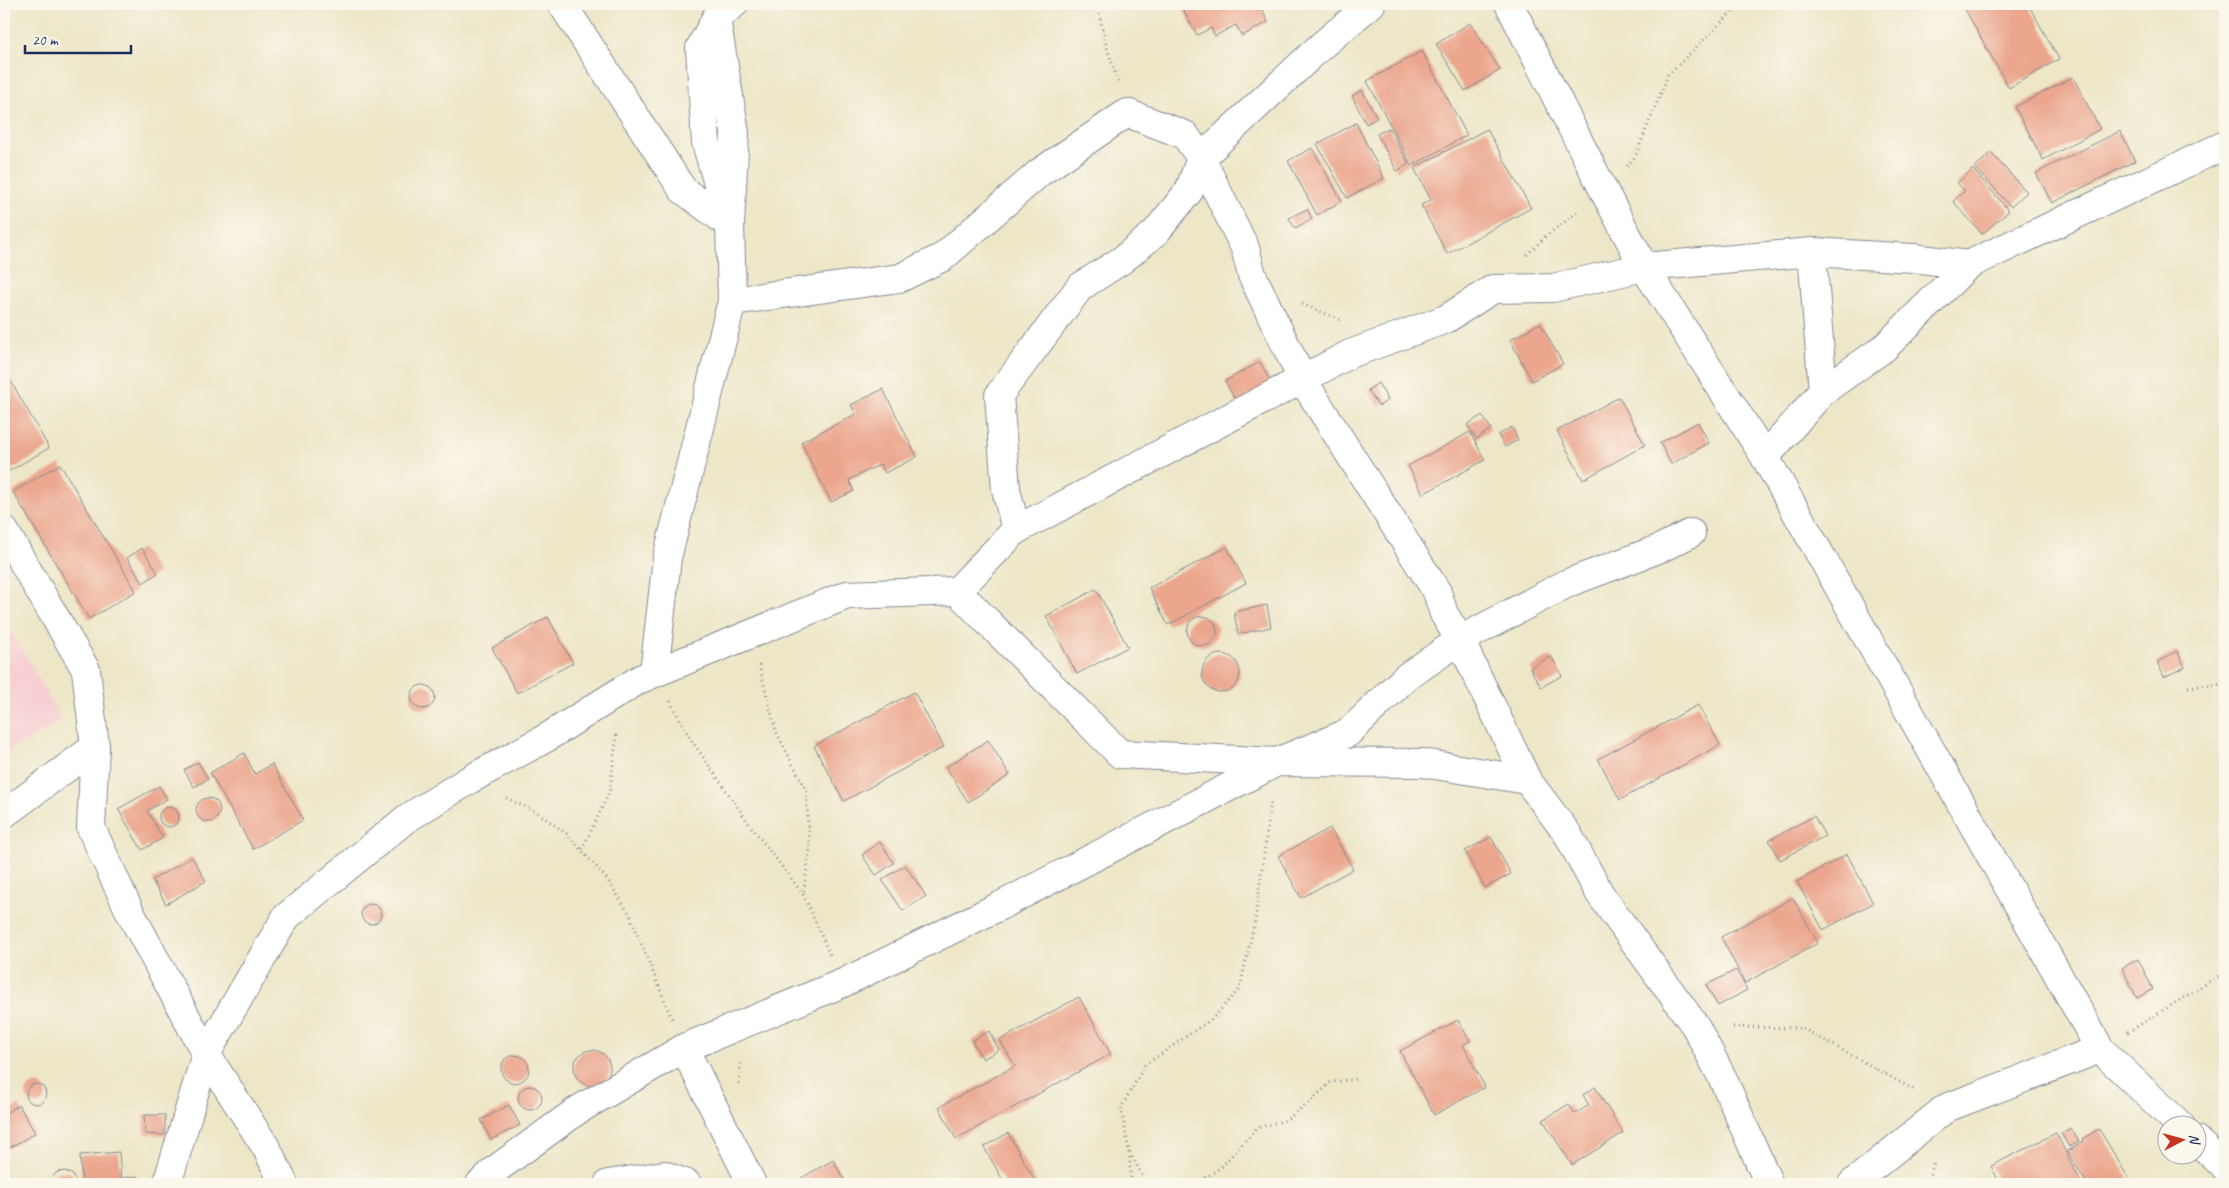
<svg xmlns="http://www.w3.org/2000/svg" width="2229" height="1188" font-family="Caveat,sans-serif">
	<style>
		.built { fill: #f7cfd3 }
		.building { fill: #eba68d }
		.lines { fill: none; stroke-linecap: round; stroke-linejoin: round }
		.street-casing { stroke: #848a92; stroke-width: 30 }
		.path { stroke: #848a92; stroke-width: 3; stroke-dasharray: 1 4; stroke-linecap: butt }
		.street { stroke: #fff; stroke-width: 28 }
	</style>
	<rect width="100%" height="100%" fill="#fbf7ec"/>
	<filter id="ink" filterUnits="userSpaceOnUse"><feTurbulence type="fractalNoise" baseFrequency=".02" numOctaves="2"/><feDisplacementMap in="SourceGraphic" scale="10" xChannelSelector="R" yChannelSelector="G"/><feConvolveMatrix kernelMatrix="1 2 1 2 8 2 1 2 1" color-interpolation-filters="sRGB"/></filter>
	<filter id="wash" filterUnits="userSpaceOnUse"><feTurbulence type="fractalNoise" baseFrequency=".0096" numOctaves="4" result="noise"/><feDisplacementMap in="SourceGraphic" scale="20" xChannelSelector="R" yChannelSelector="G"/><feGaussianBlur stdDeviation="1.12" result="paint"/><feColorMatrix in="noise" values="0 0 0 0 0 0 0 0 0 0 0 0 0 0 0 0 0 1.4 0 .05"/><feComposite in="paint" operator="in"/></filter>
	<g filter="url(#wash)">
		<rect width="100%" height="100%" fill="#ede6c7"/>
		<path class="built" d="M 4,618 L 62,720 L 4,754 Z"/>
		<g id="blocks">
			<g class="building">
				<path d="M 1180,4 L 1270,4 L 1271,5 L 1262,10 L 1268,22 L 1242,36 L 1236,25 L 1215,36 L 1211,28 L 1197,35 Z"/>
				<path d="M 1962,4 L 2028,4 L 2059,59 L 2009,88 Z"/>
				<path d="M 1470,23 L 1500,70 L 1465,91 L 1436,44 Z"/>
				<path d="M 1422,51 L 1467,135 L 1412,166 L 1367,81 Z"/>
				<path d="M 2073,77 L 2100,129 L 2043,160 L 2015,107 Z"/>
				<path d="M 1362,90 L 1377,118 L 1366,124 L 1352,96 Z"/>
				<path d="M 1356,123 L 1384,178 L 1347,198 L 1317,144 Z"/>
				<path d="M 1389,128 L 1409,164 L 1397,171 L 1377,134 Z"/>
				<path d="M 1487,129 L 1531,208 L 1447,254 L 1421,205 L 1431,200 L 1414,168 Z"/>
				<path d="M 2120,131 L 2135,161 L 2052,203 L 2036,173 Z"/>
				<path d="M 1312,148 L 1342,201 L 1317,215 L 1288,161 Z"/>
				<path d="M 1991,153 L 2027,192 L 2011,207 L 1975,167 Z"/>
				<path d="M 1973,169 L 2009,211 L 1982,234 L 1953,201 L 1965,191 L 1957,183 Z"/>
				<path d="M 1307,209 L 1312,219 L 1295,228 L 1289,218 Z"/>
				<path d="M 1540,323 L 1563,364 L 1532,381 L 1510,340 Z"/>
				<path d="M 1260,362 L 1274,388 L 1239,407 L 1225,381 Z"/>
				<path d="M 4,369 L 49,448 L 4,474 Z"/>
				<path d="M 1378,383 L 1388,400 L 1379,406 L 1368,390 Z"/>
				<path d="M 883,389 L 917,457 L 885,473 L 881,464 L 849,480 L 854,491 L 831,502 L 801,442 L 856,414 L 851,405 Z"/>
				<path d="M 1619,397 L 1645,445 L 1583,480 L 1557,431 Z"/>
				<path d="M 1482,415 L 1491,429 L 1477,439 L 1467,425 Z"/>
				<path d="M 1698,422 L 1709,443 L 1671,464 L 1660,443 Z"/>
				<path d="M 1512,427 L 1518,440 L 1505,447 L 1498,435 Z"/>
				<path d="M 1470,432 L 1485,460 L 1423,494 L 1408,466 Z"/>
				<path d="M 60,464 L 136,591 L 89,619 L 13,492 Z"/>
				<path d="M 1227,547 L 1246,583 L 1168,625 L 1149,588 Z"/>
				<path d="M 142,548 L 158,573 L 143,583 L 127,558 Z"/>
				<path d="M 1096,589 L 1128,647 L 1077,674 L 1046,616 Z"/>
				<path d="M 1267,605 L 1271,627 L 1238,634 L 1234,612 Z"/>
				<circle cx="1202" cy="631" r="15"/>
				<path d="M 548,617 L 573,663 L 517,693 L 492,648 Z"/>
				<path d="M 2177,651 L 2185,667 L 2164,677 L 2157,662 Z"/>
				<circle cx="1221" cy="673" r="19"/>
				<path d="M 1551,656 L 1562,676 L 1541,687 L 1530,668 Z"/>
				<circle cx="423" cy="697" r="12"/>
				<path d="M 914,692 L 944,747 L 844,801 L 814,746 Z"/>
				<path d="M 1698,705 L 1720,745 L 1620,800 L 1598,759 Z"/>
				<path d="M 988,740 L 1010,775 L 968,802 L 946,767 Z"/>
				<path d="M 244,753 L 255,774 L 272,764 L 303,820 L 253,849 L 210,773 Z"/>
				<path d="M 198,762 L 208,779 L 194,787 L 184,770 Z"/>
				<path d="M 159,786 L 167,799 L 147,811 L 163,838 L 142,850 L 118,809 Z"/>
				<circle cx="208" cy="810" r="12"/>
				<circle cx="169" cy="817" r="10"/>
				<path d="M 1814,816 L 1825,836 L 1780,860 L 1769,840 Z"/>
				<path d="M 1330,828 L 1353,869 L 1301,898 L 1278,856 Z"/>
				<path d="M 1491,837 L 1511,874 L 1485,888 L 1465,851 Z"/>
				<path d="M 880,842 L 894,863 L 876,875 L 862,855 Z"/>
				<path d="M 1847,854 L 1873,903 L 1823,930 L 1797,882 Z"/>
				<path d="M 192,857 L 206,881 L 166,904 L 152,880 Z"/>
				<path d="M 905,865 L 926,896 L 903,911 L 882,880 Z"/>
				<path d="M 1793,898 L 1818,943 L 1745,983 L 1721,937 Z"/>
				<circle cx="371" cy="914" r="10"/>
				<path d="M 2138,959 L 2153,989 L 2137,998 L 2122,968 Z"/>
				<path d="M 1736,970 L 1747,990 L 1718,1006 L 1706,985 Z"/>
				<path d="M 1079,997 L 1111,1054 L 956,1139 L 939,1107 L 1015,1066 L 1000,1040 Z"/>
				<path d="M 1458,1020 L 1470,1041 L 1463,1045 L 1485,1087 L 1434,1115 L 1400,1051 Z"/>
				<path d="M 989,1031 L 999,1050 L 983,1059 L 972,1041 Z"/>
				<circle cx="592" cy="1068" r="18"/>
				<circle cx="515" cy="1069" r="14"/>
				<circle cx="36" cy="1094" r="10"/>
				<circle cx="530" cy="1098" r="12"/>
				<path d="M 1595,1087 L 1623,1133 L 1572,1165 L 1543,1120 L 1569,1104 L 1575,1114 L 1589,1105 L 1583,1095 Z"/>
				<path d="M 19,1105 L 35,1133 L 4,1151 L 4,1114 Z"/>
				<path d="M 509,1105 L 520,1125 L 491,1140 L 481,1120 Z"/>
				<path d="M 144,1115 L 165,1115 L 165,1135 L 145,1134 Z"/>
				<path d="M 2071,1128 L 2079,1142 L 2069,1147 L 2061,1133 Z"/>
				<path d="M 2099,1129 L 2131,1182 L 2128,1184 L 2087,1184 L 2067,1151 L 2084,1141 L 2082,1139 Z"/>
				<path d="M 1008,1133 L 1037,1184 L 1005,1184 L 984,1147 Z"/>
				<path d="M 2056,1133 L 2082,1184 L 2000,1184 L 1991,1166 Z"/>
				<path d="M 119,1152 L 121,1178 L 138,1176 L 139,1184 L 82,1184 L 80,1155 Z"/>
				<path d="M 833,1160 L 847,1184 L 798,1184 L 796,1181 Z"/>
				<path d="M 65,1171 L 73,1175 L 77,1184 L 50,1184 L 51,1179 L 57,1172 Z"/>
			</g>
		</g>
	</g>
	<g filter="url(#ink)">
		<use href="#blocks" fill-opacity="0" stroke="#848a92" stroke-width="1"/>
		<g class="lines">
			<defs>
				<g id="street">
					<path d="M 562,4 L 683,190 L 730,225 L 706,143 L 700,48 L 716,18"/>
					<path d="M 1509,4 L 1605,193 L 1644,267 L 1765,457 L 2100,1049 L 2181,1126"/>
					<path d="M 1812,252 L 1823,391"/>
					<path d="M 732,301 L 900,278 L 943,257 L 1039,173 L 1127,113 L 1185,135 L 1201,158 L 1245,248 L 1252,275 L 1302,379 L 1437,592 L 1444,614 L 1460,640 L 1527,780 L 1567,833 L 1600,894 L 1696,1027 L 1723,1079 L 1769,1184"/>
					<path d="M 1765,457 L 1823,391 L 1884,348 L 1968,265"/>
					<path d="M 4,530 L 86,670 L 95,747 L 91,828 L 130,912 L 206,1054 L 167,1184"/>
					<path d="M 1016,530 L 1350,354 L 1446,319 L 1493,289 L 1553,288 L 1644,267 L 1812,252 L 1914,258 L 1968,265 L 2225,145"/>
					<path d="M 957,591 L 1120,754 L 1277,762 L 1348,733 L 1405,678 L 1460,640 L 1568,583 L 1661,548 L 1691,533"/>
					<path d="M 654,673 L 667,558 L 732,301 L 730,225 L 735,133 L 716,18 L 734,4"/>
					<path d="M 4,814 L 95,747"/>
					<path d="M 684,1048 L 843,983 L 1000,906 L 1277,762 L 1423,763 L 1527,780"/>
					<path d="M 2196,1140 L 2225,1167"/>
					<path d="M 284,1184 L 267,1149 L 206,1054 L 286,917 L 406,819 L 469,780 L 546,738 L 640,679 L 847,595 L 957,591 L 1016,530 L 1006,489 L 999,395 L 1080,287 L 1122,260 L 1155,233 L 1189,191 L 1201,158 L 1321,46 L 1371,4"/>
					<path d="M 480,1184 L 495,1170 L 578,1110 L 684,1048 L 752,1184"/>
					<path d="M 608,1184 L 664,1175 L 687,1184"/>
					<path d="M 1852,1184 L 1946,1108 L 2100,1049"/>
				</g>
			</defs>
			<use href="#street" class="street-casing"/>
			<g class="path">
				<path d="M 1097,4 L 1105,41 L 1118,82"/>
				<path d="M 1627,166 L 1635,157 L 1668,75 L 1740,4"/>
				<path d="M 1527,255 L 1547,235 L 1579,211"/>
				<path d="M 1302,304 L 1343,321"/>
				<path d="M 759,665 L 776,731 L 806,790 L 810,850 L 803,894"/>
				<path d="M 2188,687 L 2225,684"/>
				<path d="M 670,701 L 690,738 L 750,825 L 803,894 L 830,955"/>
				<path d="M 506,798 L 538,813 L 567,834 L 607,879 L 629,913 L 672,1019"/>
				<path d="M 582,849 L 610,791 L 617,733"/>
				<path d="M 1733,1027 L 1802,1028 L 1916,1091"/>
				<path d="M 2128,1032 L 2225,972"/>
				<path d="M 739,1084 L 741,1060"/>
				<path d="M 1129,1152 L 1131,1184"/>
				<path d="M 1147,1184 L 1129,1151 L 1121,1108 L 1145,1065 L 1213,1018 L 1240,988 L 1255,920 L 1271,801"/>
				<path d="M 1197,1184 L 1222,1166 L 1257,1128 L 1286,1120 L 1312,1100 L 1331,1082 L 1357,1079"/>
				<path d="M 1929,1184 L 1934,1160"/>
			</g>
			<use href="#street" class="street"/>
		</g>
	</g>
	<rect width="2229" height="1188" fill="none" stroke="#fbf7ec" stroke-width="20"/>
	<g transform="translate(2182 1140) rotate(84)"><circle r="24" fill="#fbf7ec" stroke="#a1a7b3"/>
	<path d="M0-4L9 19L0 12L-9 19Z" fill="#c8321e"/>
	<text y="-8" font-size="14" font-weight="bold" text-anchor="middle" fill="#1b2f5e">N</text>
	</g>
	<path d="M25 45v8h106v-8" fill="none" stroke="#1b2f5e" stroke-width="2.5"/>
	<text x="32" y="45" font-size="15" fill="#1b2f5e" stroke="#fbf7ec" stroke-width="4" paint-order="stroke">20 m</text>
</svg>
